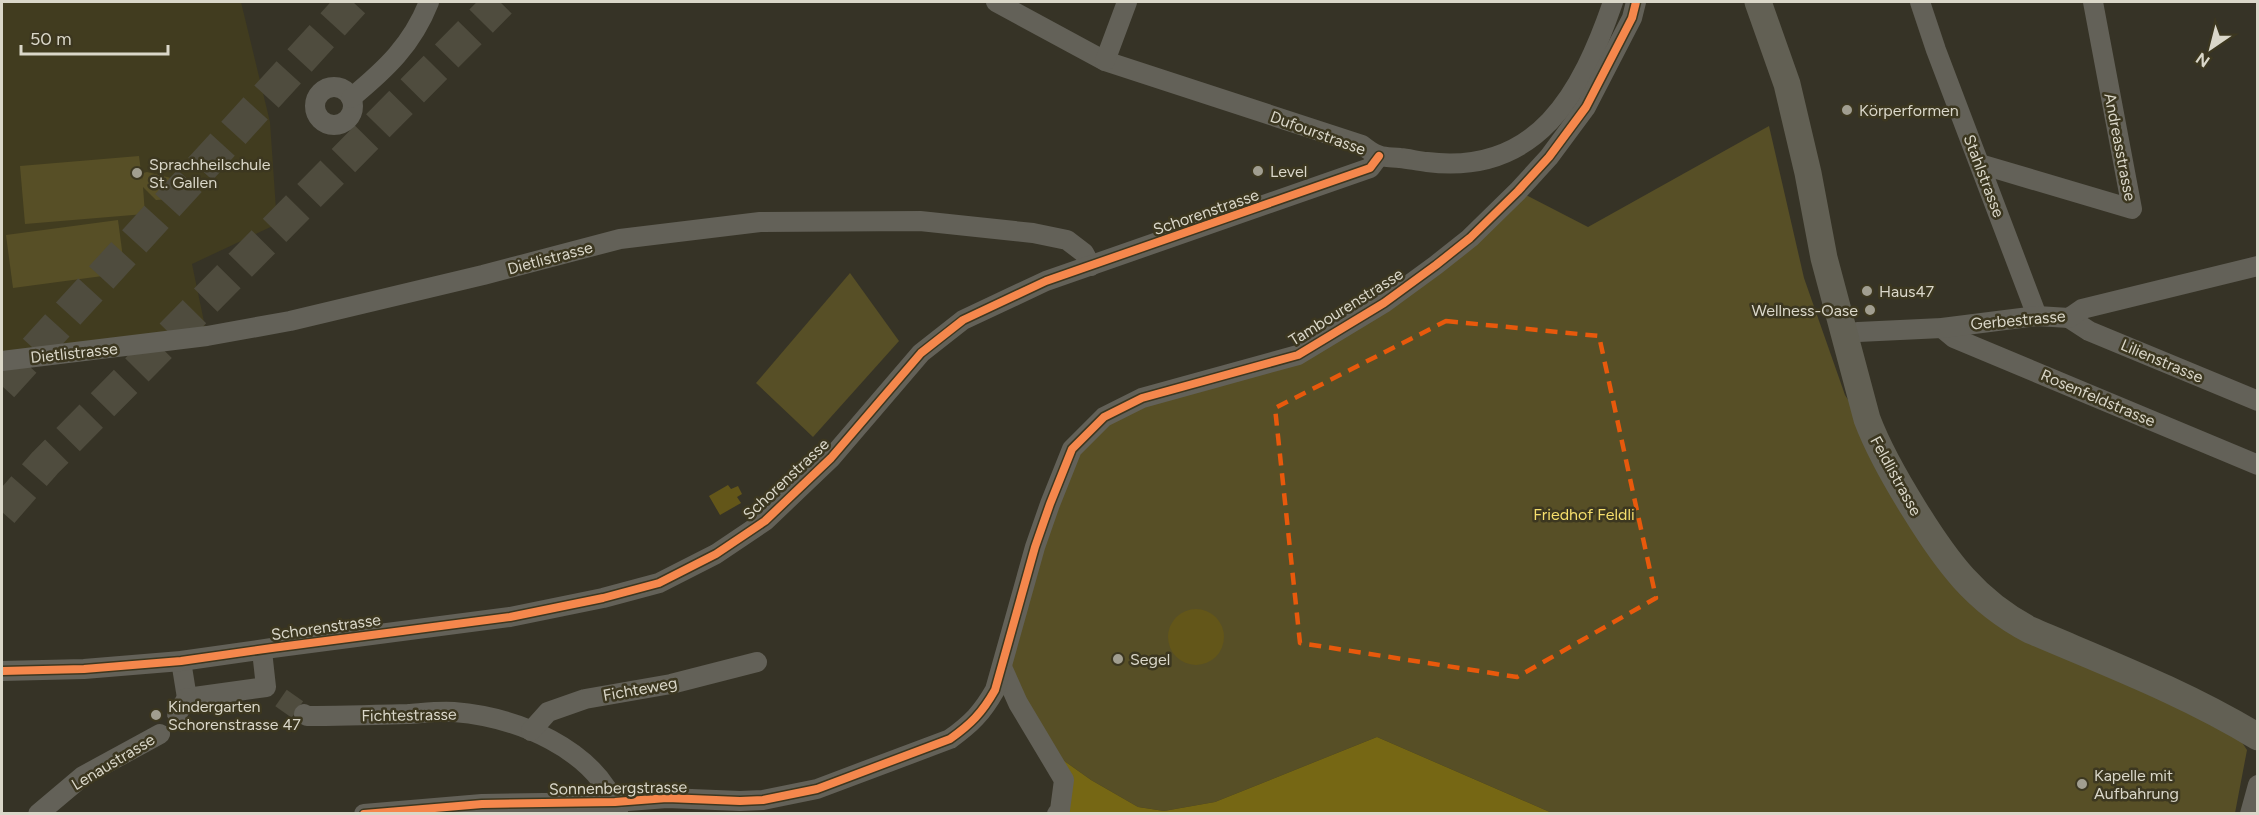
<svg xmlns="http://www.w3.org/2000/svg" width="2259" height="815" font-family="Figtree,sans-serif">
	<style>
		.built { fill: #413c1f }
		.green { fill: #574f26 }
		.forest { fill: #766714 }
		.water { fill: #635619 }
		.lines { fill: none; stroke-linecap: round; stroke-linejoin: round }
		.street-tunnel { stroke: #4f4c3e; stroke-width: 20; stroke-dasharray: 20 10; stroke-linecap: butt }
		.highway-tunnel { stroke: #4f4c3e; stroke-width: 33; stroke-dasharray: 33 16; stroke-linecap: butt }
		.street { stroke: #636158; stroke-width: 20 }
		.secondary { stroke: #626054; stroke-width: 27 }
		.cycleway-casing { stroke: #3c3720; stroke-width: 11 }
		.cycleway { stroke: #f5874c; stroke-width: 8 }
		.marked { fill: none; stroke: #e8590c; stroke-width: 4.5; stroke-dasharray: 12 8; stroke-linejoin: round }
		.poi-dot { fill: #a19e90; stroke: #3c3720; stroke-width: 2 }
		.labels { text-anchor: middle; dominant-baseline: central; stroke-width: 5; stroke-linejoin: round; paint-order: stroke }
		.poi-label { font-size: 16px; fill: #dad7c9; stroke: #3c3720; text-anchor: start }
		.street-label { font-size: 16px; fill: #dad7c9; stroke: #3c3720 }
		.park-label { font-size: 16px; fill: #f5de6c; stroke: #3c3720 }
	</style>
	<rect width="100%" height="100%" fill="#363326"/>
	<path class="built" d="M 2,2 L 241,2 L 270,122 L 277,224 L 192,264 L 207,336 L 2,361 Z"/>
	<g class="green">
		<path d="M 1769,126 L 1804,278 L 1845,395 L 1967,584 L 2226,718 L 2247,750 L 2235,813 L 1552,813 L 1377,737 L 1215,802 L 1164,811 L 1138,807 L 1091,780 L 1046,748 L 1002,667 L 1072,449 L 1104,417 L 1298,355 L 1384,303 L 1518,191 L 1588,227 Z"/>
		<path d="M 139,156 L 142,180 L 143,173 L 147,172 L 179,180 L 185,188 C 178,199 169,199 156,200 L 143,187 L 145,214 L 25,224 L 20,166 Z"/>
		<path d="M 118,220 L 125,273 L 13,288 L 6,235 Z"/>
		<path d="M 850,273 L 899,341 L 813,437 L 756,383 Z"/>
	</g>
	<path class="forest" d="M 1377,737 L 1552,813 L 1057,813 L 1064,780 L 1046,748 L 1091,780 L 1138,807 L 1164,811 L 1215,802 Z"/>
	<g class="water">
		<path d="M 728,485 L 731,489 L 738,486 L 742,494 L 737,497 L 741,503 L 720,515 L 709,496 Z"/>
		<circle cx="1196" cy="637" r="28"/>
	</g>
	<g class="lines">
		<path class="street-tunnel" d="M 281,698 L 304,714"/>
		<g class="highway-tunnel">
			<path d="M 2,386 L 353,2"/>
			<path d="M 2,512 L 45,463 L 500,2"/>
		</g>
		<g class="street">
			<path d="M 996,2 L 1105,61 L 1362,145 C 1367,149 1372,153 1378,155 C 1384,158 1393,157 1400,158 C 1409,159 1418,161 1427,162 C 1538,176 1582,92 1613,2"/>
			<path d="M 1920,2 L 1936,50 L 2037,316"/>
			<path d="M 1105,61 L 1127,2"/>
			<circle cx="334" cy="106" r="19"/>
			<path d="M 351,98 C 386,69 412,45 429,2"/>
			<path d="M 1980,164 L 2132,209 L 2093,2"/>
			<path d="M 2069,318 L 2089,331 L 2258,401"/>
			<path d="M 1942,328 L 1954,338 L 2258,465"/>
			<path d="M 1845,335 L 1858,332 L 1942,328 L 2037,316 L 2069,318 L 2082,309 L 2258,266"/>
			<path d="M 2,361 L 207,336 L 290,321 L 483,275 L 620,239 L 760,222 L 920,221 L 1033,233 L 1067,240 L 1084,253 L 1091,266"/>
			<path d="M 181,661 L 187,698 L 266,687 L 262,651"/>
			<path d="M 1002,667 L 1018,703 L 1064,780 L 1060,810 L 1057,814"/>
			<path d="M 2,671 L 84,669 L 181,661 L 272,648 L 510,617 L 603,598 L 659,583 L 716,554 L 765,521 L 831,458 L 921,353 L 963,320 L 1046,281 L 1370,168 L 1379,156"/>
			<path d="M 177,714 L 187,698"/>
			<path d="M 304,714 L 307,716 C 340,716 374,715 408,714 C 423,713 439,711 454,712 C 516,717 595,748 618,811"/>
			<path d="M 531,731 L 548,712 L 585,699 L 671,684 L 757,662"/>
			<path d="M 38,814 L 83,776 L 160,734"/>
			<path d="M 364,814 L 482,804 L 615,802 L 667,798 L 740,801 L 763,800 L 817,789 L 950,739 C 971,724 982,713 995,690 L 1035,547 L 1050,504 L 1072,449 L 1104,417 L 1142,398 L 1298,355 L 1384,303 L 1436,265 L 1470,238 L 1518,191 L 1549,157 L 1586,107 L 1632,18 L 1636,2"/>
			<path d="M 2250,814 L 2258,785"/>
		</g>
		<path class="secondary" d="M 1758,2 L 1787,84 L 1808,173 L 1824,258 L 1867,419 C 1879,451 1896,480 1914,509 C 1946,561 1975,601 2030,630 C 2107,663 2186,693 2258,737"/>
		<defs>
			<g id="cycleway">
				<path d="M 2,671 L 84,669 L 181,661 L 272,648 L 510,617 L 603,598 L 659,583 L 716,554 L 765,521 L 831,458 L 921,353 L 963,320 L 1046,281 L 1370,168 L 1379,156"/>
				<path d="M 364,814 L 482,804 L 615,802 L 667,798 L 740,801 L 763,800 L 817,789 L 950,739 C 971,724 982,713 995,690 L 1035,547 L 1050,504 L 1072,449 L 1104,417 L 1142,398 L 1298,355 L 1384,303 L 1436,265 L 1470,238 L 1518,191 L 1549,157 L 1586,107 L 1632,18 L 1636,2"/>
			</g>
		</defs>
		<use href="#cycleway" class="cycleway-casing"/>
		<use href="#cycleway" class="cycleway"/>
	</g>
	<path class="marked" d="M 1446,321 L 1599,336 L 1656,598 L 1517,677 L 1300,643 L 1275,408 Z"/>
	<g class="poi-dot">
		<circle cx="1847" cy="110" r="6"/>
		<circle cx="1258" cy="171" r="6"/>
		<circle cx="137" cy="173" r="6"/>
		<circle cx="1867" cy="291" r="6"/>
		<circle cx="1870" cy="310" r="6"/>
		<circle cx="1118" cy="659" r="6"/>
		<circle cx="156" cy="715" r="6"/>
		<circle cx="2082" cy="784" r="6"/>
	</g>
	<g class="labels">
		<g class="poi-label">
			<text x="1859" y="110">Körperformen</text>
			<text x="149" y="164">Sprachheilschule<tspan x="149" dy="18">St. Gallen</tspan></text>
			<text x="1270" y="171">Level</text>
			<text x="1879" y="291">Haus47</text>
			<text x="1858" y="310" text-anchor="end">Wellness-Oase</text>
			<text x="1130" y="659">Segel</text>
			<text x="168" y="706">Kindergarten<tspan x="168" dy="18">Schorenstrasse 47</tspan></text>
			<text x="2094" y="775">Kapelle mit<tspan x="2094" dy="18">Aufbahrung</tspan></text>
		</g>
		<g class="street-label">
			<text transform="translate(1318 133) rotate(20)">Dufourstrasse</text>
			<text transform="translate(2120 147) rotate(79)">Andreasstrasse</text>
			<text transform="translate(1984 176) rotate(69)">Stahlstrasse</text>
			<text transform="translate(1206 212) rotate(-19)">Schorenstrasse</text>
			<text transform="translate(550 258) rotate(-15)">Dietlistrasse</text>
			<text transform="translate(1346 307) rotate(-32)">Tambourenstrasse</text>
			<text transform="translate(2018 320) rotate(-5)">Gerbestrasse</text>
			<text transform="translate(74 353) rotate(-6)">Dietlistrasse</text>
			<text transform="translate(2162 361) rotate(23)">Lilienstrasse</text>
			<text transform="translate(2098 398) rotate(23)">Rosenfeldstrasse</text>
			<text transform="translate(1896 476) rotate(61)">Feldlistrasse</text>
			<text transform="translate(786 479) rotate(-43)">Schorenstrasse</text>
			<text transform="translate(326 627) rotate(-8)">Schorenstrasse</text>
			<text transform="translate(640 689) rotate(-10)">Fichteweg</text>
			<text transform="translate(409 715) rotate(-1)">Fichtestrasse</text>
			<text transform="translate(113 762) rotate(-31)">Lenaustrasse</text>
			<text transform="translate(618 788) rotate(-1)">Sonnenbergstrasse</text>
		</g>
		<g class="park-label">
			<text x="1584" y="514">Friedhof Feldli</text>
		</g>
	</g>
	<rect width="2259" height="815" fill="none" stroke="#dad7c9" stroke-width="6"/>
	<g transform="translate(2211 48) rotate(215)" stroke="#3c3720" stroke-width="4.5" paint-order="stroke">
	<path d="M0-4.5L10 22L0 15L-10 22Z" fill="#dad7c9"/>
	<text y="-9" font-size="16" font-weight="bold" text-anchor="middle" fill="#dad7c9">N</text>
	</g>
	<path d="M21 45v9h147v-9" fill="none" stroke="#dad7c9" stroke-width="3"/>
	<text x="30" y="45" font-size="18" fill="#dad7c9" stroke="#3c3720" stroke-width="4.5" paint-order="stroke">50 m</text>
</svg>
